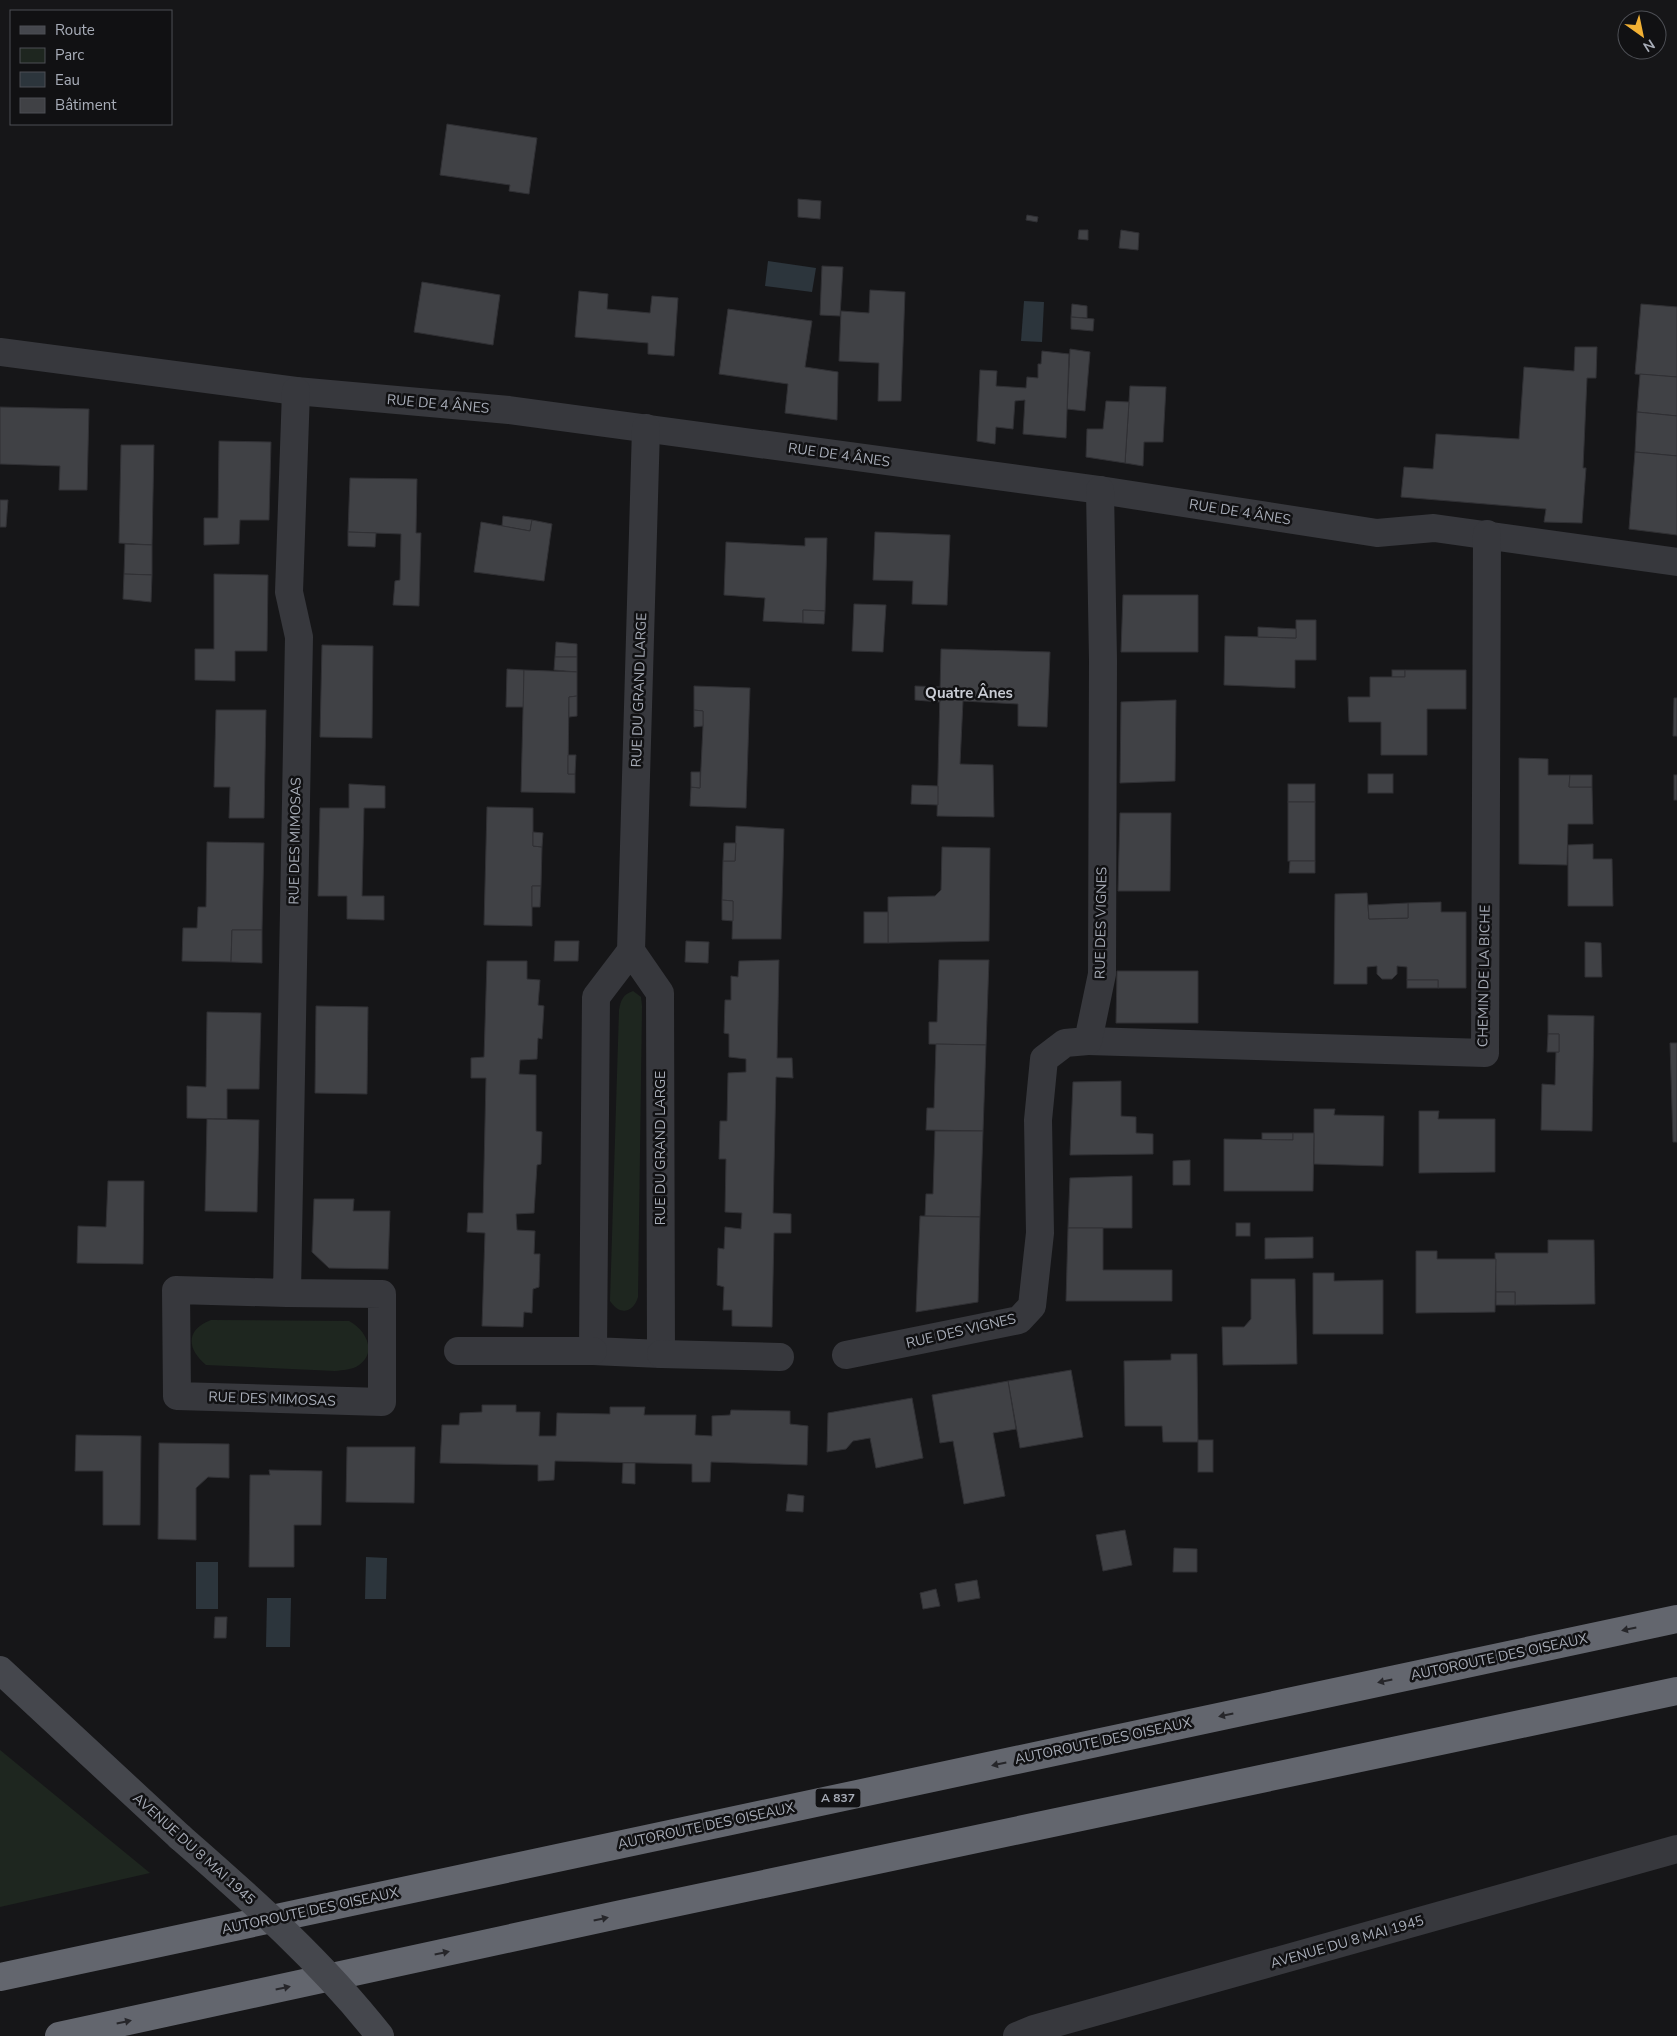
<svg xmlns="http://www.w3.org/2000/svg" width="1677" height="2036" font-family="'Nunito Sans',sans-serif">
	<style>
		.green { fill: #1e261f }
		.water { fill: #2c353c }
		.building { fill: #404145; stroke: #303034 }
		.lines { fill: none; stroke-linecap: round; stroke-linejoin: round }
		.street { stroke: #37383d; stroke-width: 28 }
		.secondary { stroke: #45474d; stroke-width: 28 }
		.highway { stroke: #63666e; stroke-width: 28 }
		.secondary-bridge { stroke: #45474d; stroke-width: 28 }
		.oneway { fill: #26262a }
		.labels { text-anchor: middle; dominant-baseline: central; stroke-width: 5; stroke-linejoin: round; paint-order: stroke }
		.shield { fill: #111113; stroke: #7b7e86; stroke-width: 1 }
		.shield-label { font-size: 12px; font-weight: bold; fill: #a8adb8 }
		.street-label { font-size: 14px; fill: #a8adb8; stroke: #111113 }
		.neighbourhood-label { font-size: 15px; font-weight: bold; fill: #c9ccd4; stroke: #111113 }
	</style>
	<rect width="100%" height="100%" fill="#161618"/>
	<g class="green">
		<path d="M 633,991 L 641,997 L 642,1006 L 638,1297 C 633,1313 620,1316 610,1301 L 619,1010 C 621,999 623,995 633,991 Z"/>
		<path d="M 211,1320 L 349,1321 C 365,1329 378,1352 359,1365 C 352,1370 343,1370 335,1371 L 206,1365 C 187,1349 185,1330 211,1320 Z"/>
		<path d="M 0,1750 L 150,1873 L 0,1907 Z"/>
	</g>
	<g class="water">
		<path d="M 768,261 L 816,268 L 812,292 L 765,286 Z"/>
		<path d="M 1024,301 L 1044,302 L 1042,342 L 1021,341 Z"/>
		<path d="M 366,1557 L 387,1558 L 386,1599 L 365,1599 Z"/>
		<rect x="196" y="1562" width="22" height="47"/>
		<path d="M 267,1598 L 291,1598 L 290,1647 L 266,1647 Z"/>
	</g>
	<g class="building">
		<path d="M 447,124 L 537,138 L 529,194 L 509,191 L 510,185 L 440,175 Z"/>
		<path d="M 798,199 L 821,201 L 820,219 L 798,217 Z"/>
		<path d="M 1027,215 L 1038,217 L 1037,222 L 1026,220 Z"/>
		<path d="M 1079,230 L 1088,230 L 1088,240 L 1078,239 Z"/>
		<path d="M 1121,230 L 1139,233 L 1138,250 L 1119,248 Z"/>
		<path d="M 822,266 L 843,267 L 840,316 L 820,315 Z"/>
		<path d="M 422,282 L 500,295 L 493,345 L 414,332 Z"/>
		<path d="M 870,290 L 905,292 L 901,401 L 878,401 L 879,363 L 839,361 L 841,311 L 869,313 Z"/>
		<path d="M 579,291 L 608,294 L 607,309 L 650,313 L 652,296 L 678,298 L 674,356 L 648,354 L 648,343 L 575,337 Z"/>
		<path d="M 1072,304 L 1087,306 L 1087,318 L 1071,317 Z"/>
		<path d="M 1641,304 L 1677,307 L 1677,377 L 1635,374 Z"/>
		<path d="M 728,309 L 812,321 L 805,367 L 838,372 L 837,420 L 785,413 L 788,384 L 719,374 Z"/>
		<path d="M 1071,317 L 1094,319 L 1093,331 L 1071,329 Z"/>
		<path d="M 1575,347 L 1597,347 L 1596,378 L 1587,378 L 1583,468 L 1586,468 L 1582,523 L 1544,522 L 1546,509 L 1401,497 L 1404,467 L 1433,469 L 1436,434 L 1519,439 L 1524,367 L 1574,371 Z"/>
		<path d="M 1070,349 L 1090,352 L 1085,411 L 1067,409 Z"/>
		<path d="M 1042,351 L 1069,354 L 1066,438 L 1023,434 L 1025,400 L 1015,401 L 1013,429 L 996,427 L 995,444 L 977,441 L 980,370 L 997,371 L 996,386 L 1026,388 L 1027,377 L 1038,378 L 1038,364 L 1041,364 Z"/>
		<path d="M 1640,374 L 1677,377 L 1677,416 L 1637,412 Z"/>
		<path d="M 1130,386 L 1166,387 L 1163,442 L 1144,442 L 1143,466 L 1125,463 Z"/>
		<path d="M 1106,401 L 1129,402 L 1125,463 L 1086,457 L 1087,429 L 1103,429 Z"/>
		<path d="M 0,407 L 89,409 L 87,490 L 59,490 L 60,466 L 0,464 Z"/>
		<path d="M 1637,412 L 1677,416 L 1677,456 L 1635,452 Z"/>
		<path d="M 219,441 L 271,442 L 269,520 L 240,520 L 239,544 L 204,545 L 204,518 L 218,518 Z"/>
		<path d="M 121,445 L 154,445 L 152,545 L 119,543 Z"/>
		<path d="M 1635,452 L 1677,456 L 1677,535 L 1629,529 Z"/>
		<path d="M 350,478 L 417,479 L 416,533 L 421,533 L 419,606 L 393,605 L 395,581 L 400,580 L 401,534 L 348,532 Z"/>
		<path d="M 0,500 L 8,500 L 6,527 L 0,527 Z"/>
		<path d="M 503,516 L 532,520 L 530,531 L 502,526 Z"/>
		<path d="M 532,520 L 552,524 L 544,581 L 474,572 L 481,522 L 530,531 Z"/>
		<path d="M 348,532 L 376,533 L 375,547 L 348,546 Z"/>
		<path d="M 875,532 L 950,535 L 947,605 L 912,604 L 913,581 L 873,580 Z"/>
		<path d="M 805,538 L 827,538 L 825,611 L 803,610 L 803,623 L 763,621 L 765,598 L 724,595 L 726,542 L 805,546 Z"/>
		<path d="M 125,544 L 152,545 L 152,575 L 124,574 Z"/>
		<path d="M 124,574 L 152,575 L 151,602 L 123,599 Z"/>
		<path d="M 214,574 L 268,575 L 267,651 L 235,651 L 235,681 L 195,680 L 195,649 L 214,649 Z"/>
		<path d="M 1123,595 L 1198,595 L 1198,652 L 1121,652 Z"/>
		<path d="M 854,604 L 886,605 L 883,652 L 852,651 Z"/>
		<path d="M 803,610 L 825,611 L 824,624 L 803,623 Z"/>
		<path d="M 1296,620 L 1316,620 L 1316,660 L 1295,660 L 1295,688 L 1224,685 L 1225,636 L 1296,638 Z"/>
		<path d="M 1258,627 L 1296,629 L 1296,638 L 1258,637 Z"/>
		<path d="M 556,642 L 577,644 L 577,657 L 555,657 Z"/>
		<path d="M 322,645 L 373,646 L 372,738 L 320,737 Z"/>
		<path d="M 941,649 L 1050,652 L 1047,727 L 1018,726 L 1018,704 L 963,701 L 960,764 L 993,765 L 994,817 L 937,816 Z"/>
		<path d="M 555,657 L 577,657 L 577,672 L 554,670 Z"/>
		<path d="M 507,669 L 524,670 L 524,707 L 506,707 Z"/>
		<path d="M 524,670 L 577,672 L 577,696 L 569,697 L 568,774 L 575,774 L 575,793 L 521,792 Z"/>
		<rect x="1392" y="670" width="13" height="7"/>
		<path d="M 1405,670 L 1466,670 L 1466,709 L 1427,709 L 1427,755 L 1381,755 L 1381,722 L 1349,722 L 1348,697 L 1370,697 L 1370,677 L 1405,677 Z"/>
		<path d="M 694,686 L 750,688 L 746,808 L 690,806 L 691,787 L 700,788 L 703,726 L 703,711 L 694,710 Z"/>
		<path d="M 915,686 L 940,687 L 940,702 L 915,700 Z"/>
		<path d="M 577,696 L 577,716 L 569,717 L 569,697 Z"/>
		<path d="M 1674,698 L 1677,698 L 1677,736 L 1673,736 Z"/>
		<path d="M 1176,700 L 1175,781 L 1120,783 L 1121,702 Z"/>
		<path d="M 216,710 L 266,710 L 264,818 L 229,818 L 230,787 L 214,787 Z"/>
		<path d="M 694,710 L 703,711 L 703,726 L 694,727 Z"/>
		<path d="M 568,755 L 576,755 L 575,774 L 568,774 Z"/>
		<path d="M 1519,758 L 1548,759 L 1548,775 L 1570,775 L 1569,787 L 1592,787 L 1593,824 L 1568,824 L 1567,865 L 1519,864 Z"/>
		<path d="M 691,772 L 700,772 L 700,788 L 691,787 Z"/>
		<rect x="1368" y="774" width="25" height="19"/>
		<path d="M 1570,775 L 1592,775 L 1592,787 L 1569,787 Z"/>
		<rect x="1674" y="775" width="3" height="25"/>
		<path d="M 349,784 L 385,786 L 385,808 L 364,808 L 362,896 L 384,896 L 384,920 L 347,919 L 347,896 L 318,896 L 320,808 L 349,808 Z"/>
		<rect x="1288" y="784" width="27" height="18"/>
		<path d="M 912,785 L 938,786 L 938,805 L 911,804 Z"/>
		<rect x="1288" y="802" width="27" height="59"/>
		<path d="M 487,807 L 533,808 L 533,846 L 542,847 L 541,886 L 532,886 L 532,926 L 484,925 Z"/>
		<path d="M 1120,813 L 1171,813 L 1170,891 L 1118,891 Z"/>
		<path d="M 736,826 L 784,829 L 781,939 L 732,939 L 733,901 L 722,900 L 723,861 L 735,861 Z"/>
		<path d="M 533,832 L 543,833 L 542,847 L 533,846 Z"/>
		<path d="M 207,842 L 264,843 L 262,930 L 232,930 L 231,962 L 182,961 L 183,928 L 197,928 L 198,907 L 206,907 Z"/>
		<path d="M 724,843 L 736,843 L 735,861 L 723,861 Z"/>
		<path d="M 1593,844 L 1593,859 L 1612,859 L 1613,906 L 1568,906 L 1568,845 Z"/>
		<path d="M 942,847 L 990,848 L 989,941 L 888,943 L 888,897 L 935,896 L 941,890 Z"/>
		<path d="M 1290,861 L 1315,861 L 1315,873 L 1289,873 Z"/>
		<path d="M 532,886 L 541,886 L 540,907 L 532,907 Z"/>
		<path d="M 1367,893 L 1369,919 L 1408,918 L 1408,903 L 1441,902 L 1441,912 L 1466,912 L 1466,988 L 1438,988 L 1438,980 L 1407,980 L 1407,967 L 1397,966 L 1397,974 L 1392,979 L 1382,979 L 1377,974 L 1377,966 L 1367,967 L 1367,984 L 1334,984 L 1335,894 Z"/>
		<path d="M 722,900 L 733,901 L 733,921 L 722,920 Z"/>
		<path d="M 1408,903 L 1408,918 L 1369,919 L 1368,905 Z"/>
		<rect x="864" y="912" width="24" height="31"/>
		<path d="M 232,930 L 262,930 L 262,963 L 231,962 Z"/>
		<path d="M 555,941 L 579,941 L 578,961 L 554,961 Z"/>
		<path d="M 686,941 L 709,942 L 708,963 L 685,962 Z"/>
		<path d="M 1585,942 L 1601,943 L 1602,977 L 1585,977 Z"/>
		<path d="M 779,960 L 777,1058 L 792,1058 L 793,1078 L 776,1077 L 773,1213 L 791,1214 L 791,1233 L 774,1233 L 772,1327 L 732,1326 L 732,1310 L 723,1310 L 724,1287 L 717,1285 L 718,1248 L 724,1249 L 725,1227 L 741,1229 L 742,1213 L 725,1212 L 726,1159 L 719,1159 L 720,1121 L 727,1121 L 728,1073 L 746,1072 L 746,1059 L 729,1057 L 729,1034 L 724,1033 L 725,1000 L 731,1000 L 731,976 L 738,977 L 739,961 Z"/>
		<path d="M 939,960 L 989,960 L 986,1045 L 929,1044 L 929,1022 L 937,1022 Z"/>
		<path d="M 487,961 L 527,961 L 527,979 L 540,980 L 538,1005 L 544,1006 L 542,1039 L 538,1038 L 537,1059 L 520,1060 L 519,1074 L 536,1075 L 536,1131 L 542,1132 L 541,1164 L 537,1165 L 534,1213 L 516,1214 L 517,1230 L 535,1231 L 534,1254 L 540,1254 L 539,1287 L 533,1289 L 532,1313 L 524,1312 L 523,1327 L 482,1326 L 485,1233 L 467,1232 L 468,1213 L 483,1213 L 486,1078 L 471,1078 L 471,1058 L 484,1057 Z"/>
		<path d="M 1117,971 L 1198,971 L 1198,1023 L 1116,1023 Z"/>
		<rect x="1407" y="980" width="31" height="8"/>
		<path d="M 316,1006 L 368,1007 L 367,1094 L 315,1093 Z"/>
		<path d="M 207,1012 L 261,1013 L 259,1089 L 227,1089 L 227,1119 L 187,1118 L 187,1086 L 206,1087 Z"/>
		<path d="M 1548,1015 L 1594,1016 L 1592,1131 L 1541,1130 L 1542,1084 L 1555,1085 L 1556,1052 L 1559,1052 L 1559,1034 L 1548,1034 Z"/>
		<path d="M 1548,1034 L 1559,1034 L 1559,1052 L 1547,1052 Z"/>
		<path d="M 1670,1043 L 1677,1043 L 1677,1142 L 1673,1142 Z"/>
		<path d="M 936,1044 L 986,1045 L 983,1131 L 926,1130 L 927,1108 L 934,1108 Z"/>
		<path d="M 1121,1081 L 1121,1116 L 1136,1117 L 1136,1133 L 1153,1134 L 1153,1154 L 1070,1155 L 1073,1082 Z"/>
		<path d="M 1314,1109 L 1335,1109 L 1334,1115 L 1384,1116 L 1383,1166 L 1314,1164 Z"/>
		<path d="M 1419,1111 L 1439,1111 L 1438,1119 L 1495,1119 L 1495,1172 L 1419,1173 Z"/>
		<path d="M 207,1119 L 259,1120 L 257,1212 L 205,1211 Z"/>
		<path d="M 935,1131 L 983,1131 L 980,1217 L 925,1216 L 926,1194 L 933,1194 Z"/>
		<rect x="1262" y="1133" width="31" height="7"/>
		<path d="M 1293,1133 L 1314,1133 L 1313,1191 L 1224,1191 L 1224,1139 L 1293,1140 Z"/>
		<path d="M 1190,1160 L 1190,1185 L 1173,1185 L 1173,1161 Z"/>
		<path d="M 1132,1176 L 1132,1228 L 1068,1228 L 1070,1178 Z"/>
		<path d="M 108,1181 L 144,1181 L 143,1264 L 77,1263 L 78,1226 L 106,1227 Z"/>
		<path d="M 314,1199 L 354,1199 L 353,1211 L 390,1211 L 388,1269 L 329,1268 L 312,1252 Z"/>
		<path d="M 920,1216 L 980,1217 L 978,1302 L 916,1312 Z"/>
		<rect x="1236" y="1223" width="14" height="13"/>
		<path d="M 1068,1228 L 1103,1228 L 1103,1270 L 1172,1270 L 1172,1301 L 1066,1301 Z"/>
		<path d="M 1313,1237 L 1313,1258 L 1265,1259 L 1265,1238 Z"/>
		<path d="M 1548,1240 L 1594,1240 L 1595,1304 L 1515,1305 L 1515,1292 L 1496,1292 L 1495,1253 L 1548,1253 Z"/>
		<path d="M 1416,1251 L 1437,1251 L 1437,1259 L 1496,1259 L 1495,1312 L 1416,1313 Z"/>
		<path d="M 1313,1273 L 1334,1273 L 1334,1281 L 1383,1280 L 1383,1334 L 1313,1334 Z"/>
		<path d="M 1251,1279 L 1295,1279 L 1297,1364 L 1223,1365 L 1222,1327 L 1244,1327 L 1251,1319 Z"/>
		<rect x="1496" y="1292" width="19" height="13"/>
		<path d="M 1171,1354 L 1197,1354 L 1198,1442 L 1163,1442 L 1162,1426 L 1125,1426 L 1124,1361 L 1171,1360 Z"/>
		<path d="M 1071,1370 L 1083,1437 L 1020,1448 L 1008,1381 Z"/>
		<path d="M 1008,1381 L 1016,1429 L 993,1433 L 1005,1496 L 964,1504 L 953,1441 L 940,1443 L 932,1395 Z"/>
		<path d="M 912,1398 L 923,1458 L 876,1468 L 870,1438 L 853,1441 L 846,1449 L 827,1452 L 828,1413 Z"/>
		<path d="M 482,1405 L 516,1405 L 516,1412 L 540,1412 L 539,1436 L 556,1436 L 557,1413 L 610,1414 L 610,1407 L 645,1407 L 644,1415 L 696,1415 L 695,1435 L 712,1436 L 712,1416 L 730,1415 L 731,1410 L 790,1411 L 790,1424 L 808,1426 L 807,1465 L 711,1462 L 710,1482 L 692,1482 L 692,1464 L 555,1461 L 554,1480 L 538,1481 L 538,1465 L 440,1463 L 442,1425 L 459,1425 L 460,1413 L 482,1412 Z"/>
		<path d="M 76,1435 L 141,1436 L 140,1525 L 103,1525 L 103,1471 L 75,1471 Z"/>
		<rect x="1198" y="1440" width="15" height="32"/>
		<path d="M 159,1443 L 229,1444 L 229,1478 L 208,1477 L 196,1488 L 196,1540 L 158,1539 Z"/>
		<path d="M 347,1447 L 415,1447 L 414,1503 L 346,1502 Z"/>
		<path d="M 623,1463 L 635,1463 L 635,1484 L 622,1483 Z"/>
		<path d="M 269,1470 L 322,1471 L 321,1525 L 294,1525 L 294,1567 L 249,1567 L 250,1475 L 270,1475 Z"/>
		<path d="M 788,1494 L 804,1496 L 803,1512 L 786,1511 Z"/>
		<path d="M 1125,1530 L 1132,1565 L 1103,1571 L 1096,1535 Z"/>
		<path d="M 1174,1548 L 1197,1549 L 1197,1572 L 1173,1572 Z"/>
		<path d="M 977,1580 L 980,1598 L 958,1602 L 955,1584 Z"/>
		<path d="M 936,1589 L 940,1606 L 923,1609 L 920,1593 Z"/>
		<path d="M 215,1617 L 227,1617 L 226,1638 L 214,1638 Z"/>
	</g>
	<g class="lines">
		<g class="street">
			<path d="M 0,352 L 296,391 L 509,410 L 679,433 L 1100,490 L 1377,533 L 1434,528 L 1677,562"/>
			<path d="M 631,951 L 660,993 L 661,1354 L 593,1351 L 596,997 L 631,951 L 646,428"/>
			<path d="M 1088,1041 L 1485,1053 L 1487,534"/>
			<path d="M 287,1293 L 382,1294 L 382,1402 L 177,1396 L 176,1290 L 287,1293 L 299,637 L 289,592 L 296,391"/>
			<path d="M 458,1351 L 593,1351"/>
			<path d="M 661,1354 L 780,1357"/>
			<path d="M 846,1355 L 1019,1320 L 1032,1306 L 1040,1233 L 1038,1120 L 1044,1059 L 1065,1043 L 1088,1041 L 1102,974 L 1103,660 L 1100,490"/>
			<path d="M 1017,2036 L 1034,2029 L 1677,1849"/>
		</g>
		<path class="secondary" d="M 0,1670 L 180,1837"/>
		<g class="highway">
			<path d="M 0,1977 L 1677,1619"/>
			<path d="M 59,2036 L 617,1915 L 1677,1691"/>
		</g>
		<path class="secondary-bridge" d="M 180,1837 C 251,1899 322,1962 380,2036"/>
	</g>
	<defs><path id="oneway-solid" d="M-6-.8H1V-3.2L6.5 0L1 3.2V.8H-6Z" transform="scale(1.25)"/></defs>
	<g class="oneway">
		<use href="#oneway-solid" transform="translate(1629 1629) rotate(168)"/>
		<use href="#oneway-solid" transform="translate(1385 1681) rotate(168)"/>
		<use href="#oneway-solid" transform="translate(1226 1715) rotate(168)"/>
		<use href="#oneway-solid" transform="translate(999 1764) rotate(168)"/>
		<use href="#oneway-solid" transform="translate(601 1919) rotate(-12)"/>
		<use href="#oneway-solid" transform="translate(442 1953) rotate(-12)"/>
		<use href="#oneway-solid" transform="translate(283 1988) rotate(-12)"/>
		<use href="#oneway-solid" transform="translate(124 2022) rotate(-12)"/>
	</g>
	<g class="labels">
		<rect class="shield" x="815.5" y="1788.5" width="45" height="19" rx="4"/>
		<g class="shield-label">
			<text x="838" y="1798">A 837</text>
		</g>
		<g class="street-label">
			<text transform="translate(438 404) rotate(5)">RUE DE 4 ÂNES</text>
			<text transform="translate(839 455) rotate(8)">RUE DE 4 ÂNES</text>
			<text transform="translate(1240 512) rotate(9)">RUE DE 4 ÂNES</text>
			<text transform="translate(639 690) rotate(-88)">RUE DU GRAND LARGE</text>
			<text transform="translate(295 841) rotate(-89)">RUE DES MIMOSAS</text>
			<text transform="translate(1101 923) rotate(-89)">RUE DES VIGNES</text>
			<text transform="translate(1484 976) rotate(-89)">CHEMIN DE LA BICHE</text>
			<text transform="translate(660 1148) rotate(-90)">RUE DU GRAND LARGE</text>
			<text transform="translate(961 1331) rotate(-13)">RUE DES VIGNES</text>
			<text transform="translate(272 1399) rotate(2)">RUE DES MIMOSAS</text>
			<text transform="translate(1499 1657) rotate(-12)">AUTOROUTE DES OISEAUX</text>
			<text transform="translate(1103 1741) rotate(-12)">AUTOROUTE DES OISEAUX</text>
			<text transform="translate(706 1826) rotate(-12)">AUTOROUTE DES OISEAUX</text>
			<text transform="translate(194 1849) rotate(42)">AVENUE DU 8 MAI 1945</text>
			<text transform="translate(310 1911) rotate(-12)">AUTOROUTE DES OISEAUX</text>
			<text transform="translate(1347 1942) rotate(-16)">AVENUE DU 8 MAI 1945</text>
		</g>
		<g class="neighbourhood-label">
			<text x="969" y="693">Quatre Ânes</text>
		</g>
	</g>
	<rect x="10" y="10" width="162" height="115" fill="#111113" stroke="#4d4f55"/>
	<rect x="20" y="26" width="25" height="8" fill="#45474d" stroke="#4d4f55"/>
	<text x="55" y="35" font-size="15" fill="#a8adb8">Route</text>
	<rect x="20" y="48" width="25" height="15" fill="#1e261f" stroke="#4d4f55"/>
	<text x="55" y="60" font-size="15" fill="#a8adb8">Parc</text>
	<rect x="20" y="72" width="25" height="15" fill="#2c353c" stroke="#4d4f55"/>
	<text x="55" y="85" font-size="15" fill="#a8adb8">Eau</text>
	<rect x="20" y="98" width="25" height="15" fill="#404145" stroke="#4d4f55"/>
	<text x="55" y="110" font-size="15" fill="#a8adb8">Bâtiment</text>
	<g transform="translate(1642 35) rotate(147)"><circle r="24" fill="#111113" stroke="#4d4f55"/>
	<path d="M0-4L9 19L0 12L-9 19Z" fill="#f2b134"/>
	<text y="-8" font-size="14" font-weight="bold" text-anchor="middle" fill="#a8adb8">N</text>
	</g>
</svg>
